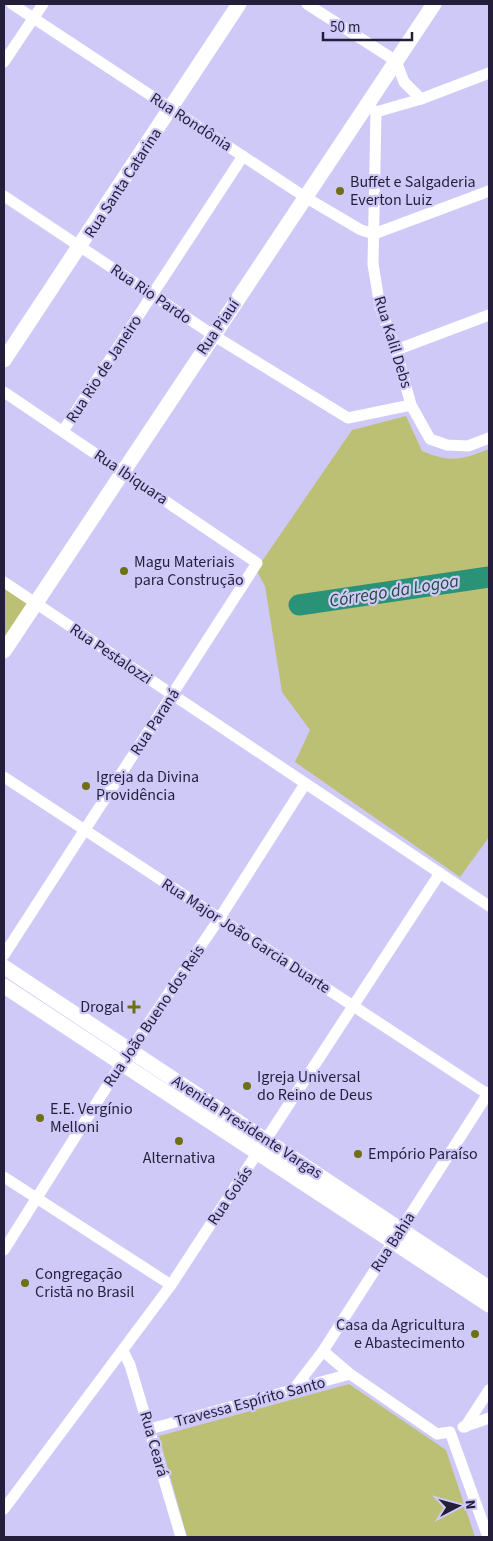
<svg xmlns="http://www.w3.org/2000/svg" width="493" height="1541" font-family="'Source Sans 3',sans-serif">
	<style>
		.green { fill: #bcc074 }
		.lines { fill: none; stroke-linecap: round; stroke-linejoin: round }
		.river { stroke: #2a9276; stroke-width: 21 }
		.minor { stroke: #fff; stroke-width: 11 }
		.major { stroke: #fff; stroke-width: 15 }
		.poi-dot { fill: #6e7015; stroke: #cfc9f8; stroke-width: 2 }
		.labels { text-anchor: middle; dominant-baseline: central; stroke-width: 4.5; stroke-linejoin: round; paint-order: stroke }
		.street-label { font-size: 16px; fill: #241e3b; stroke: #cfc9f8 }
		.poi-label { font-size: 16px; fill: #241e3b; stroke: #cfc9f8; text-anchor: start }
		.water-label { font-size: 18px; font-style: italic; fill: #214b3e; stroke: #cfc9f8 }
	</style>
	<rect width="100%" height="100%" fill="#cfc9f8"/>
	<g class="green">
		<path d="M 406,416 L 422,451 C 451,463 461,460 489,449 L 489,837 L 460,877 L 295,762 L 310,730 L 282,692 L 265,586 L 256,570 L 352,430 Z"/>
		<path d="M 4,582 L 34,603 L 4,651 Z"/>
		<path d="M 349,1384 L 446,1450 L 475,1537 L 187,1537 L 159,1436 Z"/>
	</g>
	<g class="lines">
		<path class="river" d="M 299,605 L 489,577"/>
		<g class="minor">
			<path d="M 12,4 L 305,197 L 361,230 L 374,234 L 489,191"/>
			<path d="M 307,4 L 396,61 L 404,82 L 421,99"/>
			<path d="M 4,62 L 43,4"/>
			<path d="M 371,108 L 376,112 L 421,99 L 489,73"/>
			<path d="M 376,112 L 373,264 L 380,307 L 396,350 L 411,405 L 430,439 L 447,445 L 468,446 L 489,438"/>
			<path d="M 4,196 L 213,335 L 348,418 L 411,405"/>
			<path d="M 396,350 L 489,315"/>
			<path d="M 4,392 L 257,563 L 4,955"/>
			<path d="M 63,431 L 243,156"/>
			<path d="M 4,582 L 489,906"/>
			<path d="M 4,777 L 489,1095"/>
			<path d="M 4,1177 L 171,1285"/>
			<path d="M 4,1250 L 121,1064 L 219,919 L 305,784"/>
			<path d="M 123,1351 L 130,1365 L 181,1537"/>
			<path d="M 323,1351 L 350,1374 L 437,1434 L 450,1432 L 488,1537"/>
			<path d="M 293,1390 L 323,1351 L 489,1092"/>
			<path d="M 463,1427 L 489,1418"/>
			<path d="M 465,1427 L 489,1390"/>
			<path d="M 150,1429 L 350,1374"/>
			<path d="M 4,1509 L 171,1285 L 440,873"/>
		</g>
		<g class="major">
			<path d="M 4,360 L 239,4"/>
			<path d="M 4,651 L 434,4"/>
			<path d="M 4,967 L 489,1288"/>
			<path d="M 4,986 L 489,1305"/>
		</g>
	</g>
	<g class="poi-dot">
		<circle cx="340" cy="191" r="5"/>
		<circle cx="124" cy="571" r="5"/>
		<circle cx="86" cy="786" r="5"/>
		<path d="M131.5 999.5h5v5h5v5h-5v5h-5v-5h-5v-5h5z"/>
		<circle cx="247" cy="1086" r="5"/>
		<circle cx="40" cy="1118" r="5"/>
		<circle cx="179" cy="1141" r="5"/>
		<circle cx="358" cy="1154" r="5"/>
		<circle cx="25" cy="1283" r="5"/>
		<circle cx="475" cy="1334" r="5"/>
	</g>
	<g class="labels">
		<g class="street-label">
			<text transform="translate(191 122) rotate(33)">Rua Rondônia</text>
			<text transform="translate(123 183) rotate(-57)">Rua Santa Catarina</text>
			<text transform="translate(151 294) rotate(34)">Rua Rio Pardo</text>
			<text transform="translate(218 327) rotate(-56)">Rua Piauí</text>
			<text transform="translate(393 342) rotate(73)">Rua Kalil Debs</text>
			<text transform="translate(104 369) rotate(-57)">Rua Rio de Janeiro</text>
			<text transform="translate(131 477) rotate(34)">Rua Ibiquara</text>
			<text transform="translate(111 654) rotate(34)">Rua Pestalozzi</text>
			<text transform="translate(155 722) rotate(-57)">Rua Paraná</text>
			<text transform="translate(246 936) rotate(33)">Rua Major João Garcia Duarte</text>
			<text transform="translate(154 1016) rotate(-56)">Rua João Bueno dos Reis</text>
			<text transform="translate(247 1127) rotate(33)">Avenida Presidente Vargas</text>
			<text transform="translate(230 1196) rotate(-56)">Rua Goiás</text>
			<text transform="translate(393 1242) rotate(-57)">Rua Bahia</text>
			<text transform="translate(250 1402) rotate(-15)">Travessa Espírito Santo</text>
			<text transform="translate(154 1444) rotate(74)">Rua Ceará</text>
		</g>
		<g class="poi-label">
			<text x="350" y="182">Buffet e Salgaderia<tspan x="350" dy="18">Everton Luiz</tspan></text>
			<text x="134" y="562">Magu Materiais<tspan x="134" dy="18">para Construção</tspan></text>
			<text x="96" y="777">Igreja da Divina<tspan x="96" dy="18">Providência</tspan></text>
			<text x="124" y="1007" text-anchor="end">Drogal</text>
			<text x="257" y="1077">Igreja Universal<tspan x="257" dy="18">do Reino de Deus</tspan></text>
			<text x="50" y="1109">E.E. Vergínio<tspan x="50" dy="18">Melloni</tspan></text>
			<text x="368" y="1154">Empório Paraíso</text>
			<text x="179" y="1158" text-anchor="middle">Alternativa</text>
			<text x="35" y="1274">Congregação<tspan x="35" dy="18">Cristã no Brasil</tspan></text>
			<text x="465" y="1325" text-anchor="end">Casa da Agricultura<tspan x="465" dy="18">e Abastecimento</tspan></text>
		</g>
		<g class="water-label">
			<text transform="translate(394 591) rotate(-9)">Córrego da Logoa</text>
		</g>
	</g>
	<rect width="493" height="1541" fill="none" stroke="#241e3b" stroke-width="10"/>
	<g transform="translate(458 1506) rotate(84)" stroke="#cfc9f8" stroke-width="4" paint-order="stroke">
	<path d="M0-4L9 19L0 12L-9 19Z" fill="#241e3b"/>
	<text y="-8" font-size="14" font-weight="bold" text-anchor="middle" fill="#241e3b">N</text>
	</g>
	<path d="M323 32v8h89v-8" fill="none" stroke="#241e3b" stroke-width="2.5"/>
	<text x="330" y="32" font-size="15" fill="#241e3b" stroke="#cfc9f8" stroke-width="4" paint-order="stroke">50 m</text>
</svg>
